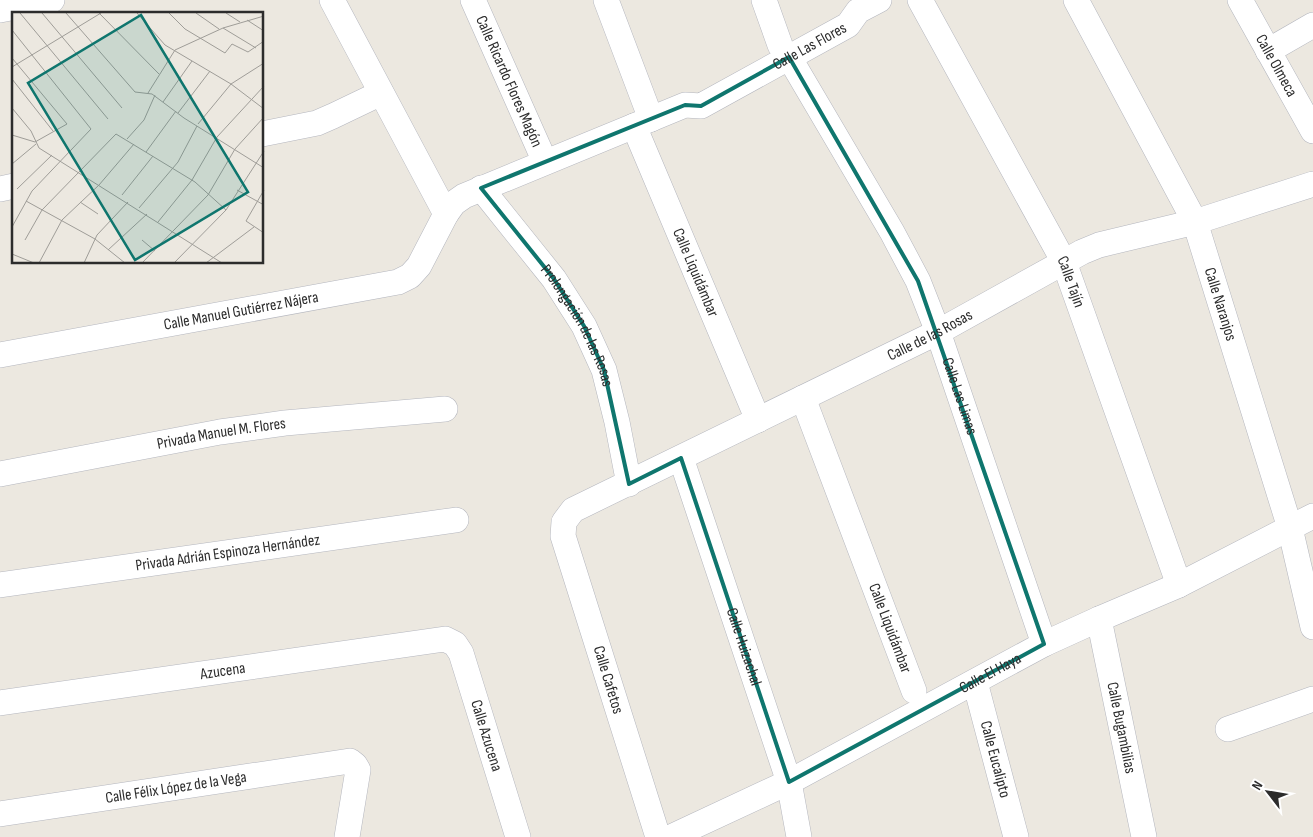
<svg xmlns="http://www.w3.org/2000/svg" width="1313" height="837" font-family="'Sofia Sans Condensed',sans-serif">
	<style>
		.lines { fill: none; stroke-linecap: round; stroke-linejoin: round }
		.minor-casing { stroke: #b4b6be; stroke-width: 26 }
		.minor { stroke: #fff; stroke-width: 25 }
		.marked { fill: none; stroke: #0f766e; stroke-width: 4; stroke-linejoin: round }
		.labels { text-anchor: middle; dominant-baseline: central; stroke-width: 4.5; stroke-linejoin: round; paint-order: stroke }
		.street-label { font-size: 16px; fill: #2c2c2c; stroke: #fff }
		.inset-road { fill: none; stroke: #9f9d98; stroke-width: 1 }
		.view { fill: #0f766e; fill-opacity: 0.15; stroke: #0f766e; stroke-width: 2.5 }
		.inset-edge { fill: none; stroke: #2c2c2c; stroke-width: 2.5 }
	</style>
	<rect width="100%" height="100%" fill="#ece8e0"/>
	<g class="lines">
		<defs>
			<g id="minor">
				<path d="M 332,0 L 446,214"/>
				<path id="s1" d="M 473,0 L 545,162"/>
				<path d="M 606,0 L 651,119"/>
				<path d="M 764,0 L 780,45"/>
				<path id="s2" d="M 920,0 L 1064,262 L 1179,585"/>
				<path id="s3" d="M 1076,0 L 1195,222 L 1290,528 L 1313,627"/>
				<path id="s4" d="M 1240,0 L 1313,131"/>
				<path d="M 0,10 L 52,0"/>
				<path d="M 1268,51 L 1313,25"/>
				<path id="s5" d="M 789,57 L 892,232 L 918,281 L 938,332 L 1044,644"/>
				<path id="s6" d="M 634,126 L 758,420"/>
				<path d="M 262,134 L 317,123 L 333,116 L 381,93"/>
				<path id="s7" d="M 481,188 L 554,279 L 584,326 L 604,370 L 617,422 L 629,484"/>
				<path d="M 0,189 L 14,186"/>
				<path id="s8" d="M 0,355 L 398,282 L 410,276 L 419,266 L 446,214 L 454,203 L 464,196 L 685,105 L 701,106 L 848,25 L 858,11 L 879,0"/>
				<path id="s9" d="M 803,398 L 914,691"/>
				<path id="s10" d="M 681,458 L 789,782 L 799,837"/>
				<path id="s11" d="M 0,474 L 220,432 L 285,423 L 445,409"/>
				<path id="s12" d="M 0,585 L 456,520"/>
				<path id="s13" d="M 1099,619 L 1144,837"/>
				<path id="s14" d="M 975,682 L 1016,837"/>
				<path id="s15" d="M 0,703 L 445,639 L 455,644 L 461,653 L 518,837"/>
				<path d="M 1228,729 L 1313,699"/>
				<path id="s16" d="M 0,814 L 350,761 L 355,765 L 358,770 L 347,837"/>
				<path id="s17" d="M 658,837 L 563,536 L 564,522 L 573,510 L 938,332 L 1082,252 L 1099,245 L 1195,222 L 1313,184"/>
				<path id="s18" d="M 671,837 L 789,782 L 1044,644 L 1099,619 L 1179,585 L 1313,516"/>
			</g>
		</defs>
		<use href="#minor" class="minor-casing"/>
		<use href="#minor" class="minor"/>
	</g>
	<path class="marked" d="M 789,57 L 918,281 L 1044,644 L 789,782 L 681,458 L 629,484 L 604,370 L 584,326 L 554,279 L 481,188 L 685,105 L 701,106 Z"/>
	<g class="labels">
		<g class="street-label">
			<text stroke="none"><textPath href="#s8" startOffset="895">Calle Las Flores</textPath></text>
			<text stroke="none"><textPath href="#s4" startOffset="75">Calle Olmeca</textPath></text>
			<text stroke="none"><textPath href="#s1" startOffset="89">Calle Ricardo Flores Magón</textPath></text>
			<text stroke="none"><textPath href="#s6" startOffset="159">Calle Liquidámbar</textPath></text>
			<text stroke="none"><textPath href="#s2" startOffset="320">Calle Tajín</textPath></text>
			<text stroke="none"><textPath href="#s3" startOffset="338">Calle Naranjos</textPath></text>
			<text stroke="none"><textPath href="#s8" startOffset="245">Calle Manuel Gutiérrez Nájera</textPath></text>
			<text stroke="none"><textPath href="#s7" startOffset="169">Prolongación de las Rosas</textPath></text>
			<text stroke="none"><textPath href="#s17" startOffset="742">Calle de las Rosas</textPath></text>
			<text stroke="none"><textPath href="#s5" startOffset="381">Calle Las Limas</textPath></text>
			<text stroke="none"><textPath href="#s11" startOffset="225">Privada Manuel M. Flores</textPath></text>
			<text stroke="none"><textPath href="#s12" startOffset="230">Privada Adrián Espinoza Hernández</textPath></text>
			<text stroke="none"><textPath href="#s9" startOffset="246">Calle Liquidámbar</textPath></text>
			<text stroke="none"><textPath href="#s10" startOffset="199">Calle Huizachal</textPath></text>
			<text stroke="none"><textPath href="#s15" startOffset="225">Azucena</textPath></text>
			<text stroke="none"><textPath href="#s18" startOffset="359">Calle El Haya</textPath></text>
			<text transform="translate(608 680) rotate(73)">Calle Cafetos</text>
			<text stroke="none"><textPath href="#s13" startOffset="111">Calle Bugambilias</textPath></text>
			<text stroke="none"><textPath href="#s15" startOffset="558">Calle Azucena</textPath></text>
			<text stroke="none"><textPath href="#s14" startOffset="80">Calle Eucalipto</textPath></text>
			<text stroke="none"><textPath href="#s16" startOffset="178">Calle Félix López de la Vega</textPath></text>
		</g>
	</g>
	<g transform="translate(12 12)">
		<rect width="251" height="251" fill="#ece8e0"/>
		<path class="inset-road" d="M 8,1 L 96,107M 30,1 L 110,96M 54,1 L 123,80 L 140,82 L 172,106 L 252,156M 87,1 L 147,62M 125,1 L 153,33 L 219,72 L 252,97M 157,1 L 173,17 L 213,41 L 220,32 L 236,40 L 252,29M 184,1 L 207,17M 214,1 L 228,10M 235,8 L 252,19M 211,16 L 244,36M 0,18 L 79,117 L 20,179 L 0,215M 0,46 L 55,112 L 23,130 L 0,123M 0,55 L 89,1M 0,67 L 41,119M 136,81 L 163,38 L 211,16 L 252,4M 151,90 L 180,49M 0,96 L 19,119 L 27,136 L 210,251M 166,101 L 198,59M 186,112 L 219,72 L 252,51M 115,127 L 132,108 L 143,83M 134,140 L 164,99M 0,152 L 24,132M 5,177 L 40,143M 225,178 L 252,193M 252,178 L 234,209 L 252,221M 110,183 L 141,144M 14,189 L 83,227 L 113,251M 68,190 L 86,202M 127,196 L 166,150 L 185,114M 146,210 L 180,168 L 205,125 L 252,74M 13,228 L 30,198 L 104,122 L 183,170 L 214,198M 130,228 L 143,239M 96,238 L 135,202M 0,242 L 22,251M 27,251 L 50,208 L 87,173 L 122,132M 72,251 L 85,223 L 116,190M 130,251 L 196,183 L 223,137 L 252,105M 162,251 L 214,198 L 252,139M 194,251 L 242,215"/>
		<path class="view" d="M 129,3 L 236,180 L 123,248 L 16,71 Z"/>
		<rect width="251" height="251" class="inset-edge"/>
	</g>
	<g transform="translate(1268 792) rotate(301)" stroke="#ffffff" stroke-width="4" paint-order="stroke">
	<path d="M0-4L9 19L0 12L-9 19Z" fill="#2c2c2c"/>
	<text y="-8" font-size="14" font-weight="bold" text-anchor="middle" fill="#2c2c2c">N</text>
	</g>
</svg>
